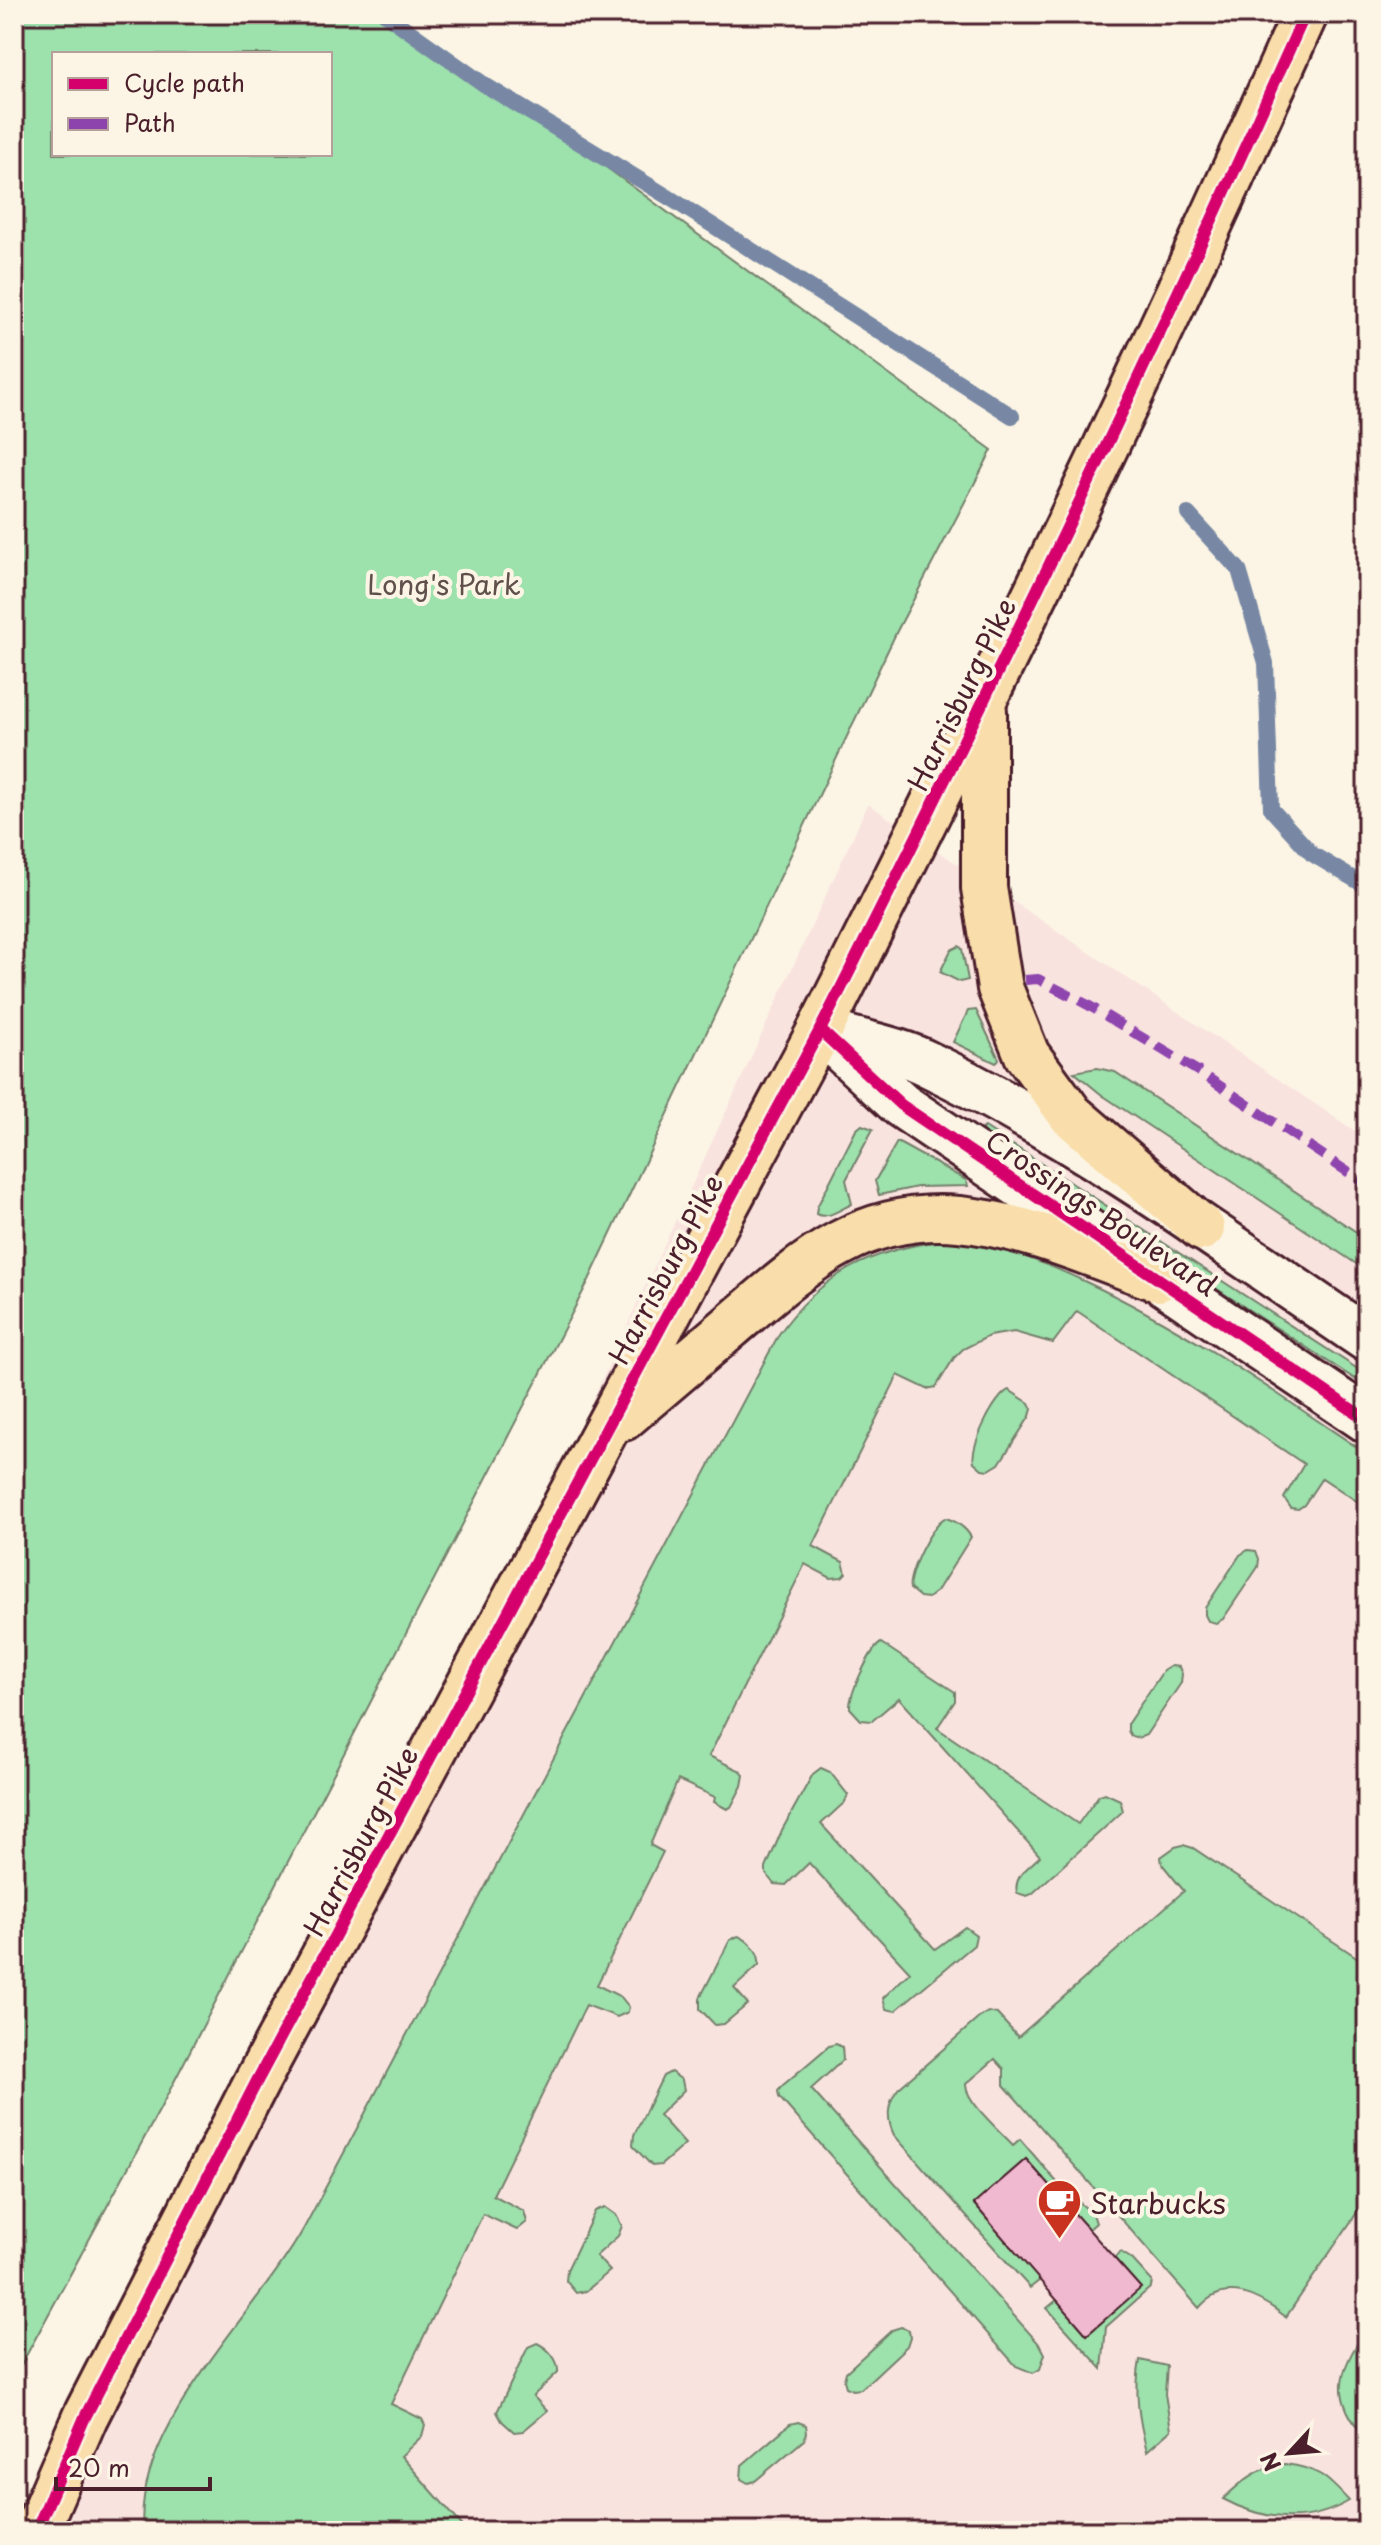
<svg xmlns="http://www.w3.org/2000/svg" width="1381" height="2545" font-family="'Playpen Sans',sans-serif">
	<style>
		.built { fill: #f9e3df }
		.green { fill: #9de1ac; stroke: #74806c; stroke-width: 2; fill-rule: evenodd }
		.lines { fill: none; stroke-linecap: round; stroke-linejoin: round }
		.stream { stroke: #7888a4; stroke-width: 16 }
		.building { fill: #f1b9d0; stroke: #4a1f2b; stroke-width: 2 }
		.street-casing { stroke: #4a1f2b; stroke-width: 50 }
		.primary-casing { stroke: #4a1f2b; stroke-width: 50 }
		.street { stroke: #fcf5e5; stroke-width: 44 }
		.primary { stroke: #f9deab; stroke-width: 44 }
		.quiet { stroke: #8e44ad; stroke-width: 10; stroke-dasharray: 20 10; stroke-linecap: butt }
		.cycleway-casing { stroke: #fcf5e5; stroke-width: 17 }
		.cycleway { stroke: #d6006c; stroke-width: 12 }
		.labels { text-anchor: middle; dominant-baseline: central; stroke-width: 8; stroke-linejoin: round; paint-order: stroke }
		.park-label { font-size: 28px; fill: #5f504b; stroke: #fcf5e5 }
		.street-label { font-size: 28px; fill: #4a1f2b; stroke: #fcf5e5 }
		.poi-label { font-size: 28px; fill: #4a1f2b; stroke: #fcf5e5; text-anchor: start }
	</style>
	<rect width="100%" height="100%" fill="#fcf5e5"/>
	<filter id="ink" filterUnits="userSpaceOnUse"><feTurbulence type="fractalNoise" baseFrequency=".0125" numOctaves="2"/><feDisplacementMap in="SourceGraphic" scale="16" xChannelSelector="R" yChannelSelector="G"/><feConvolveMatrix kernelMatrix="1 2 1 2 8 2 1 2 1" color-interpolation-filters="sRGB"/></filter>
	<g filter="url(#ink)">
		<path class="built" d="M 868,804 L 1367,1139 L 1367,2531 L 67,2531 L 85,2417 L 400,1817 Z"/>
		<g class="green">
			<path d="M 14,14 L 397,14 L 992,450 L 897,631 L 589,1280 L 160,2109 L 14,2378 ZM 54,54 L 330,54 L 330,154 L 54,154 Z"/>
			<path d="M 959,946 L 962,949 L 968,980 L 960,982 L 940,972 L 951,950 Z"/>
			<path d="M 976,1010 L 999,1059 L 996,1063 L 953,1042 L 968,1011 Z"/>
			<path d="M 1097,1068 L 1115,1072 L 1367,1239 L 1367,1271 L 1102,1095 L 1074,1072 Z"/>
			<path d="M 862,1125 L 873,1129 L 846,1180 L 852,1204 C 841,1209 827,1220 816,1214 L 817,1207 L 856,1130 Z"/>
			<path d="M 985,1127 L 1367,1375 L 1367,1387 L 984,1137 L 982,1129 Z"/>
			<path d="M 897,1142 L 966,1180 L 968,1186 L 917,1187 L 879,1195 L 875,1181 Z"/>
			<path d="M 941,1241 C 991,1241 1041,1261 1086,1282 C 1186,1329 1275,1392 1367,1454 L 1367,1508 L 1322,1478 L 1304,1505 L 1298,1509 L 1291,1508 L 1284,1498 L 1304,1464 L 1077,1311 L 1053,1343 L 1014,1332 L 989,1336 L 963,1349 L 954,1358 L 936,1387 L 927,1389 L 898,1375 L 813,1546 L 843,1562 L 846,1573 L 842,1577 L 831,1578 L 805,1564 L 709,1756 L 739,1770 L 744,1775 L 742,1786 L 731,1807 L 727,1809 L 714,1802 L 715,1797 L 678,1780 L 650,1845 L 663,1852 L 597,1985 L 621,1997 L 629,2007 L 628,2012 L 617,2017 L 586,2005 L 493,2195 L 524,2211 L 527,2222 L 517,2230 L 483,2214 L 391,2404 L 422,2419 L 425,2425 L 422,2436 L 401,2456 L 467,2531 L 143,2531 C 132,2427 255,2316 304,2228 L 779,1334 C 820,1275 870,1250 941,1241 Z"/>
			<path d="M 1009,1390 L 1029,1403 L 1032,1409 L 1030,1416 L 999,1464 L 989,1470 L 982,1469 L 974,1462 C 969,1448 995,1395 1009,1390 Z"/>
			<path d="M 945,1518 C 955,1520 966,1528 971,1537 L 937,1591 L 928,1598 L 920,1597 L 910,1589 C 906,1576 932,1523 945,1518 Z"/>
			<path d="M 1248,1550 L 1256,1551 L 1259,1559 L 1258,1567 L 1223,1619 L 1216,1623 L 1208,1621 L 1205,1615 L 1205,1608 L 1240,1555 Z"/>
			<path d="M 881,1643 L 955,1692 L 955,1701 L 937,1728 L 1078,1824 L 1099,1795 L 1105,1793 L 1120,1800 L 1123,1811 L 1032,1894 L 1027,1896 L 1017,1893 C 1013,1875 1030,1867 1040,1856 L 899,1698 L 872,1721 L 861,1720 L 850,1708 C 849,1695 870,1649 881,1643 Z"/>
			<path d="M 1171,1666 L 1179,1667 L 1182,1674 L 1181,1683 L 1146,1735 L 1139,1738 L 1131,1736 L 1128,1731 L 1128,1723 L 1163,1671 Z"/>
			<path d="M 821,1768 L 830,1772 L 848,1795 L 845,1802 L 821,1824 L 935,1949 L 965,1927 L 976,1935 L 974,1945 L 895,2011 L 886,2009 L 883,1998 L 910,1972 L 809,1863 L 786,1885 L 774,1884 L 766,1874 L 766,1868 L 782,1830 L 813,1774 Z"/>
			<path d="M 1183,1845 L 1193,1848 L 1367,1964 L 1367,2198 L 1286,2317 C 1260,2297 1225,2277 1199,2308 L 1004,2085 L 1004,2069 L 995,2059 L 966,2084 C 965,2101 1000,2131 1013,2145 L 1020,2139 L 1061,2187 L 1093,2214 L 1096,2223 L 1088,2230 L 1026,2159 L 974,2204 L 1040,2280 L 1030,2288 L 894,2135 C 886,2118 887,2104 898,2089 L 981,2016 L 988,2012 L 997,2014 L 1018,2037 L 1184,1891 L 1162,1864 L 1161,1857 L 1175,1847 Z"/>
			<path d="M 738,1936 C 749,1940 761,1953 759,1965 L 734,1988 L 748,2004 L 724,2024 L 715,2025 L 700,2009 L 700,1998 L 730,1940 Z"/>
			<path d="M 836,2044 L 842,2047 L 843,2060 L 811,2089 L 1041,2346 L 1045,2354 L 1040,2369 L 1033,2373 L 1016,2366 L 779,2097 L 778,2091 L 782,2086 L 829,2046 Z"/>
			<path d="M 671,2072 L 682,2080 L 684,2090 L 659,2115 L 685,2144 L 661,2165 L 652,2166 L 633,2146 L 634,2135 L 663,2076 Z"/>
			<path d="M 605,2207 L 616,2215 L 622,2226 L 618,2236 L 596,2256 L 610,2271 L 586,2291 L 576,2293 L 566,2281 L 567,2270 L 595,2211 Z"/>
			<path d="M 1121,2252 L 1132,2259 L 1152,2281 L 1151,2287 L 1106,2327 L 1102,2369 L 1047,2308 L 1057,2300 L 1087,2335 L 1140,2288 L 1114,2258 Z"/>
			<path d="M 901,2327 L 909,2330 L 910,2337 L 907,2346 L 861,2389 L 853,2390 L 846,2387 L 844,2380 L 846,2372 L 892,2330 Z"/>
			<path d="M 1367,2329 L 1367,2439 C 1330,2399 1337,2371 1367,2329 Z"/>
			<path d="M 537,2343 C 548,2348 559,2360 558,2372 L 533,2396 L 547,2411 L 523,2431 L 514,2432 L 502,2421 L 497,2412 L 528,2347 Z"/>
			<path d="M 1140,2360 L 1167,2366 L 1165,2394 L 1171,2430 L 1147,2451 C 1139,2421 1134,2391 1140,2360 Z"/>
			<path d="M 798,2422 L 806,2425 L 807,2433 L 804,2440 L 755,2481 L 748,2483 L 741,2479 L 742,2465 L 790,2424 Z"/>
			<path d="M 1285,2464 C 1318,2468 1327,2477 1349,2501 C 1308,2525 1264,2521 1223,2499 C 1241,2482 1259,2466 1285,2464 Z"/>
		</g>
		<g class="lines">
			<g class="stream">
				<path d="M 385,14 L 485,85 L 673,200 L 1012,416"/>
				<path d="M 1188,514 L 1239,570 L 1266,663 L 1271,809 L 1312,854 L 1367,887"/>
			</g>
		</g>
		<path class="building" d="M 1026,2159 L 1141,2288 L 1087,2335 L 974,2204 Z"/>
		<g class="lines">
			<defs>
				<g id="street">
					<path d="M 820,1030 L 901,1105 L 1367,1420"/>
					<path d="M 829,1033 C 861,1043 898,1049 928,1064 C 1082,1138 1225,1243 1367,1339"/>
				</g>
				<g id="primary">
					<path d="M 984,711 L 984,888 L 1000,988 L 1027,1055 L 1071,1115 L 1202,1228"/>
					<path d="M 623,1418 C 658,1388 694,1358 730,1327 C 800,1267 859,1210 959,1219 C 1029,1226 1093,1255 1158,1279"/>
					<path d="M 36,2531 L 85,2417 L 257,2081 L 820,1030 C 989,695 1152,357 1305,14"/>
				</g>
			</defs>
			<use href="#street" class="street-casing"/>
			<use href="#primary" class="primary-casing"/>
			<use href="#street" class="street"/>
			<use href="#primary" class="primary"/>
			<path class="quiet" d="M 1025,980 L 1038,979 L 1088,1005 L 1201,1073 L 1367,1185"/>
			<defs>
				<g id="cycleway">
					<path d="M 820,1030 L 901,1105 L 1367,1420"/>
					<path d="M 36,2531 L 85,2417 L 257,2081 L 820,1030 C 989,695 1152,357 1305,14"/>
				</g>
			</defs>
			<use href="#cycleway" class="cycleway-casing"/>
			<use href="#cycleway" class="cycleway"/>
		</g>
	</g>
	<defs>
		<symbol id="cafe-pin" viewBox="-11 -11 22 30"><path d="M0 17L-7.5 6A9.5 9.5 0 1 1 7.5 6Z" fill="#c8321e" stroke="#fcf5e5"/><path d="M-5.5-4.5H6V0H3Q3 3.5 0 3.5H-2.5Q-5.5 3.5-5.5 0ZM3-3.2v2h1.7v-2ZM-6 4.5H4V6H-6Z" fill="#fff"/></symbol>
	</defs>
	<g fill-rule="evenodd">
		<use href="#cafe-pin" x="1034" y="2176" width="51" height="69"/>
	</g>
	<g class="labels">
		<g class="park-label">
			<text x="444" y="583">Long's Park</text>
		</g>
		<g class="street-label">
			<text transform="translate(961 694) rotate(-64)">Harrisburg Pike</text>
			<text transform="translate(1102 1212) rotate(34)">Crossings Boulevard</text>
			<text transform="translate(665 1269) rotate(-62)">Harrisburg Pike</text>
			<text transform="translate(360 1841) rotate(-62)">Harrisburg Pike</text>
		</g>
		<g class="poi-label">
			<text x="1090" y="2202">Starbucks</text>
		</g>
	</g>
	<rect width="1381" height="2545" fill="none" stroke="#fcf5e5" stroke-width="48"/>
	<rect x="24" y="24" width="1333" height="2497" fill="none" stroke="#4a1f2b" stroke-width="3" filter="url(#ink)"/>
	<rect x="52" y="52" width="280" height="104" fill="#fcf5e5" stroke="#b59f9b" stroke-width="2"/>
	<rect x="68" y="78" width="40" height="12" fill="#d6006c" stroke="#b59f9b" stroke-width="2"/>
	<text x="124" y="92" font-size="24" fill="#4a1f2b">Cycle path</text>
	<rect x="68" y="118" width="40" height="12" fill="#8e44ad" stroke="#b59f9b" stroke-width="2"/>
	<text x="124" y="132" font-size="24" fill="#4a1f2b">Path</text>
	<g transform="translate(1289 2453) rotate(244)" stroke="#fcf5e5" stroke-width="6" paint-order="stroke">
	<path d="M0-6L14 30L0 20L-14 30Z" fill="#4a1f2b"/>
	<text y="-12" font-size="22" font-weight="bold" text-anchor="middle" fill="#4a1f2b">N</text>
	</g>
	<path d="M56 2477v12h154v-12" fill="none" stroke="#4a1f2b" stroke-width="4"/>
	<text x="68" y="2477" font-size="24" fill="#4a1f2b" stroke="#fcf5e5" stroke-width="6" paint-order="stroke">20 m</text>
</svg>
